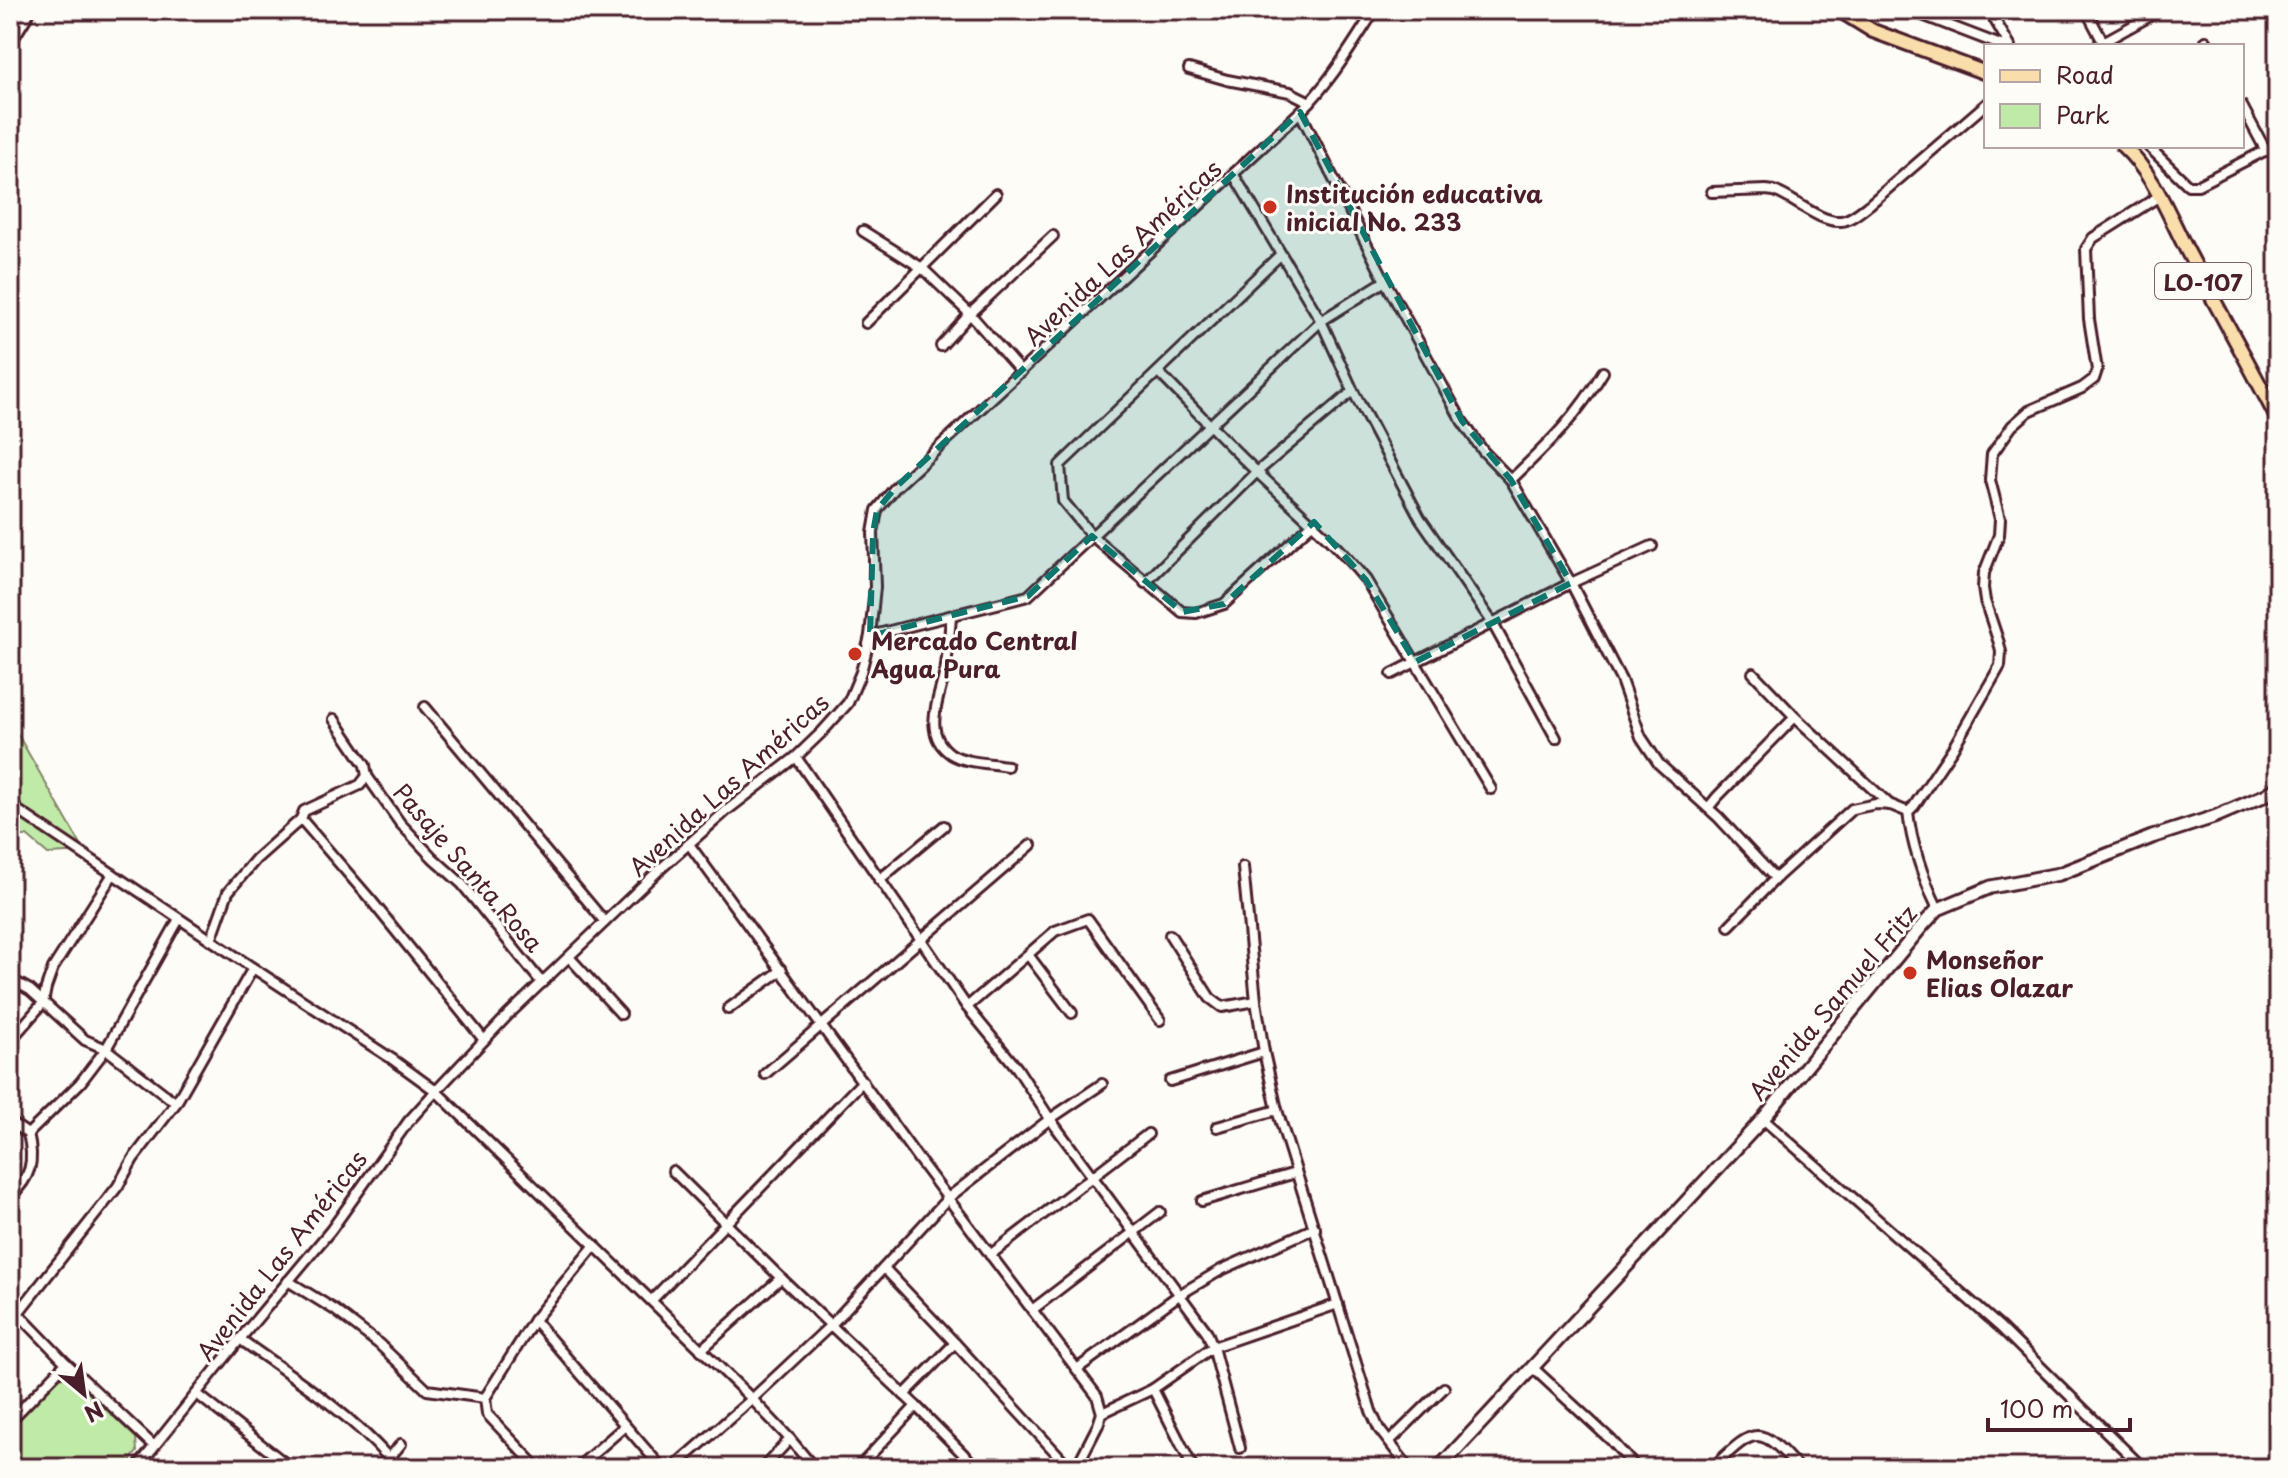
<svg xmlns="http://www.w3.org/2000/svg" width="2288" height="1478" font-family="'Playpen Sans',sans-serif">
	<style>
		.green { fill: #c0eaa7; stroke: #858469; stroke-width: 2 }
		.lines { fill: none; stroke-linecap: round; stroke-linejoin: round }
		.street-casing { stroke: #4a1f2b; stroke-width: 14 }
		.secondary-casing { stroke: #4a1f2b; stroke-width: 17 }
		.primary-casing { stroke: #4a1f2b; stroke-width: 18 }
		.street { stroke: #fdfcf7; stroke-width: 8 }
		.secondary { stroke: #fdfcf7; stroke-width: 11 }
		.primary { stroke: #f9ddab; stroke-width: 12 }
		.marked { fill: #0f766e; fill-opacity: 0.2; stroke: #0f766e; stroke-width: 6; stroke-dasharray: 16 10; stroke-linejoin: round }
		.poi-dot { fill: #c8321e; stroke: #fdfcf7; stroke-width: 3 }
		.labels { text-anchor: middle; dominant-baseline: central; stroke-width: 6; stroke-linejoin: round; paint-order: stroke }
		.shield { fill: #fdfcf7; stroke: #806168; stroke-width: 2 }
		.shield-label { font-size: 22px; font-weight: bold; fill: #4a1f2b }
		.poi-label { font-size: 24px; font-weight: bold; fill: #4a1f2b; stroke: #fdfcf7; text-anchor: start }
		.street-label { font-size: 24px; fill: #4a1f2b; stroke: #fdfcf7 }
	</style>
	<rect width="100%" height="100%" fill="#fdfcf7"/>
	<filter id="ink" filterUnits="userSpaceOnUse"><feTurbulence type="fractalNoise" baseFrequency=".0125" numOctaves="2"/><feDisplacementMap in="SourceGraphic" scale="16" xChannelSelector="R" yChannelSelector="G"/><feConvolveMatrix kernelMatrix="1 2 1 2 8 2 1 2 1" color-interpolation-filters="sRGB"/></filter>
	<g filter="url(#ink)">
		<g class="green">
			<path d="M 10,721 L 85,852 L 48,854 L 27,836 L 10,836 Z"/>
			<path d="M 69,1374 L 136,1438 L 137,1452 L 124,1468 L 19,1468 L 10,1457 L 10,1428 L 60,1378 Z"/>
		</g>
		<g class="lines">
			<defs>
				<g id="street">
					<path d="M 1909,10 L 2003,46"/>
					<path d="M 1989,10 L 2010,46"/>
					<path d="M 2086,10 L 2103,42"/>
					<path d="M 2206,41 L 2209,46"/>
					<path d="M 10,44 L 31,10"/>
					<path d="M 2096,46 L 2161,10"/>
					<path d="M 1189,69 L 1227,80 L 1290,92 L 1310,102"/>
					<path d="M 2242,106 L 2266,151"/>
					<path d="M 1300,112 L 1385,281 L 1462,421 L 1483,451 L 1511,480 L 1571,583 L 1621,680 L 1641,737 L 1659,764 L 1718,817 L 1773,876 L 1777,877"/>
					<path d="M 2148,146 L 2188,185 L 2198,185 L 2278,144"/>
					<path d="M 1234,175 L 1321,321 L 1353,391 L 1420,518 L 1492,622 L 1556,738"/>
					<path d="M 1712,192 L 1766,190 L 1774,191 C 1794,198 1820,223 1841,221 C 1851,220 1862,210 1870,204 L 1986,104"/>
					<path d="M 863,231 L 922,268 L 970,314 L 1021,372"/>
					<path d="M 1280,255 L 1060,465 L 1063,501 L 1092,536 L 1182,612 L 1196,613 L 1224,604 L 1314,522"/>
					<path d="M 866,323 L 996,194"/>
					<path d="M 941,346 L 970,314 L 1053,236"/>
					<path d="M 1158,372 C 1191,405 1223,440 1257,472 C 1295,508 1333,540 1366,580 L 1491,789"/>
					<path d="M 1511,480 C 1548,444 1576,418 1603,372"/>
					<path d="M 1145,583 L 1257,472 L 1353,391"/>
					<path d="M 951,616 C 950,632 948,649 946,666 C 942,694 919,732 951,754 C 965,763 991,763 1007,766"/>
					<path d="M 870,636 L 1028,596 L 1321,321 L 1385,281"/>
					<path d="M 1753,673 L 1795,717 L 1890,805"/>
					<path d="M 1392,674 L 1571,583 L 1652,546"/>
					<path d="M 425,707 L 605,922"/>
					<path d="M 334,719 L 365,765 L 367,776 L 360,785 L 304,811 L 301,819 L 370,899 L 484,1040"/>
					<path d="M 796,757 L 967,1007 L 1017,1068 L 1050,1119 L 1207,1332 L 1213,1347 L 1240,1448"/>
					<path d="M 367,776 L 400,823 L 433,858 L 462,884 L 542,983"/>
					<path d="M 10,805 L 253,968"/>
					<path d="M 1708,808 L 1717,797 L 1795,717"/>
					<path d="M 689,844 L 919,1160 L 1097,1396 L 1102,1413 L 1098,1425 L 1076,1468"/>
					<path d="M 1243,867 L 1256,1001 L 1264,1052 L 1277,1110 L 1371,1411 L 1379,1429 L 1409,1468"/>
					<path d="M 879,880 L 944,826"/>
					<path d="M 1938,909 C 1923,878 1912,847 1908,812 L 1914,806 L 1953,748 L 2000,666 L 2001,652 L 1999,643 L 1985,601 L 1983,588 L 1984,573 L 1999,535 L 2000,519 L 1990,480 L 1992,454 L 2012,426 L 2029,411 L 2082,388 L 2094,379 L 2097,370 L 2089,319 L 2086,249 L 2093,238 L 2161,195"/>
					<path d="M 1729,926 L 1777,877 L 1852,809 L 1876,804 L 1891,805 L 1908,812"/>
					<path d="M 1170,935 L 1210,998 L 1222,1007 L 1256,1001"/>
					<path d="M 211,940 L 228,892 L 256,859 L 301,819"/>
					<path d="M 1029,956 L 1072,1013"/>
					<path d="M 569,957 L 621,1014"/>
					<path d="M 10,979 L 30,990 L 85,1040 L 106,1049 L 176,1103"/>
					<path d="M 967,1007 L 1055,931 L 1088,919 L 1160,1020"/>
					<path d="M 728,1009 L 782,970"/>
					<path d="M 10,1041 L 43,1003 L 46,988 L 53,968 L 113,874"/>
					<path d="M 765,1074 L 1031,845"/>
					<path d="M 1170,1081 L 1264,1052"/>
					<path d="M 1763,1119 L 2000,1327 L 2139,1464 L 2139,1468"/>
					<path d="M 10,1122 L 28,1134 C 35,1162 31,1177 10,1197"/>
					<path d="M 1217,1127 L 1277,1110"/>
					<path d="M 28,1134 L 80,1083 L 106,1049 L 179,919"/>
					<path d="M 673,1171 L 781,1278 L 916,1406 L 977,1468"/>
					<path d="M 1202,1201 L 1295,1173"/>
					<path d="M 990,1255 L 1148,1134"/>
					<path d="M 884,1268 L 955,1343"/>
					<path d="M 288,1281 L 335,1310 L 379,1344 L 427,1390 L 485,1398"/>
					<path d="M 652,1300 L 863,1081"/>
					<path d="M 10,1305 L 66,1363 L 154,1446"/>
					<path d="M 1032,1310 L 1160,1212"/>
					<path d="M 534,1320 L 662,1468"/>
					<path d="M 10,1321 L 18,1313 L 118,1186 L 133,1159 L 176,1103 L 253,968 L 392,1059 L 436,1091 L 752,1399 L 790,1439 L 814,1468"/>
					<path d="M 240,1339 C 291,1376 346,1410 388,1457"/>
					<path d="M 701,1350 L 781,1278"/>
					<path d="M 1532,1367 L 1611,1440 L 1636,1468"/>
					<path d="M 1077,1369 L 1179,1295 L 1221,1270 L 1315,1228"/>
					<path d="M 1153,1389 L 1193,1468"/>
					<path d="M 197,1394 L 291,1468"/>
					<path d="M 904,1395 L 955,1343 L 1070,1468"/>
					<path d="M 1102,1413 L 1153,1389 L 1213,1347 L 1338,1304"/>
					<path d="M 10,1421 L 66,1363"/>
					<path d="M 1390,1441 L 1444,1388"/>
					<path d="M 10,1463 L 14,1468"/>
					<path d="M 137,1468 L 240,1339 L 331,1230 L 408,1122 L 436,1091 L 508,1015 L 657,872 L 726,811 L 796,757 L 822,732 L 848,703 L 861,672 L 870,636 L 875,587 L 873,533 L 877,510 L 895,488 L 1300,112 C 1330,83 1352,45 1375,10"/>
					<path d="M 381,1468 L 401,1444"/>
					<path d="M 538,1468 L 487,1414 L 485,1398 L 534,1320 L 595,1245"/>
					<path d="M 577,1468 L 625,1426"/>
					<path d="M 673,1468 L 752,1399 L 831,1325 L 948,1198 L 1050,1119 L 1102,1084"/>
					<path d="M 763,1468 L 790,1439"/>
					<path d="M 858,1468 L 916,1406"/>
					<path d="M 955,1468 L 966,1456"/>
					<path d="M 1712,1468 C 1753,1430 1758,1421 1798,1468"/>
				</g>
				<path id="secondary" d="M 1439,1468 L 1763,1119 L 1922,926 L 1938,909 L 1991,887 L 2059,874 L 2152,837 L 2214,817 L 2266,795 L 2278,787"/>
				<g id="primary">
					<path d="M 1839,10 L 1873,31 L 1986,73"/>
					<path d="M 2123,146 C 2156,177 2169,217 2190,256 C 2219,311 2250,365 2278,420"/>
				</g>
			</defs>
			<use href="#street" class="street-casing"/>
			<use href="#secondary" class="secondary-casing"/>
			<use href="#primary" class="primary-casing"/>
			<use href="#street" class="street"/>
			<use href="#secondary" class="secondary"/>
			<use href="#primary" class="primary"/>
		</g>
	</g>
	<path class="marked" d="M 1300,112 L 1462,421 L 1511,480 L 1571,583 L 1415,662 L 1366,580 L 1314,522 L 1224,604 L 1182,612 L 1092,536 L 1028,596 L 870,636 L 873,533 L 877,510 L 895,488 Z"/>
	<g class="poi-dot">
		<circle cx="1270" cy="207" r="8"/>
		<circle cx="855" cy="654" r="8"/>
		<circle cx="1910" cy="973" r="8"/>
	</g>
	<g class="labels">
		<rect class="shield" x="2155" y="263" width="96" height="36" rx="6"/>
		<g class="shield-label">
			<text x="2203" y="281">LO-107</text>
		</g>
		<g class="poi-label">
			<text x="1286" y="193">Institución educativa<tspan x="1286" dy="28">inicial No. 233</tspan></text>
			<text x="871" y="640">Mercado Central<tspan x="871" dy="28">Agua Pura</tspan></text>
			<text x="1926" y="959">Monseñor<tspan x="1926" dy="28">Elias Olazar</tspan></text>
		</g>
		<g class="street-label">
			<text transform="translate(1122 252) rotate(-43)">Avenida Las Américas</text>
			<text transform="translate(728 784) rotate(-42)">Avenida Las Américas</text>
			<text transform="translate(469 867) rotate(49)">Pasaje Santa Rosa</text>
			<text transform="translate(1832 1002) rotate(-50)">Avenida Samuel Fritz</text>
			<text transform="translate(281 1255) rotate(-52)">Avenida Las Américas</text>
		</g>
	</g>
	<rect width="2288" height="1478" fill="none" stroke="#fdfcf7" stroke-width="40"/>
	<rect x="20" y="20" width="2248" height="1438" fill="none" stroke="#4a1f2b" stroke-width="3" filter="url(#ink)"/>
	<rect x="1984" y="44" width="260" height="104" fill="#fdfcf7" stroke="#b5a4a5" stroke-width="2"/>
	<rect x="2000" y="70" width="40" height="12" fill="#f9ddab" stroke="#b5a4a5" stroke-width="2"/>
	<text x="2056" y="84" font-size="24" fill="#4a1f2b">Road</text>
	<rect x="2000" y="104" width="40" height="24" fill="#c0eaa7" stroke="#b5a4a5" stroke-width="2"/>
	<text x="2056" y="124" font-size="24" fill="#4a1f2b">Park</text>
	<g transform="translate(84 1394) rotate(151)" stroke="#fdfcf7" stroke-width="6" paint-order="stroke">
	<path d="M0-6L14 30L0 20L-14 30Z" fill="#4a1f2b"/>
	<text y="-12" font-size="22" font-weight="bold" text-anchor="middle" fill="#4a1f2b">N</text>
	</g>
	<path d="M1988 1418v12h142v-12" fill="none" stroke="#4a1f2b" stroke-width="4"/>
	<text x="2000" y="1418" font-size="24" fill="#4a1f2b" stroke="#fdfcf7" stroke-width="6" paint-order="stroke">100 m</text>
</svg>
